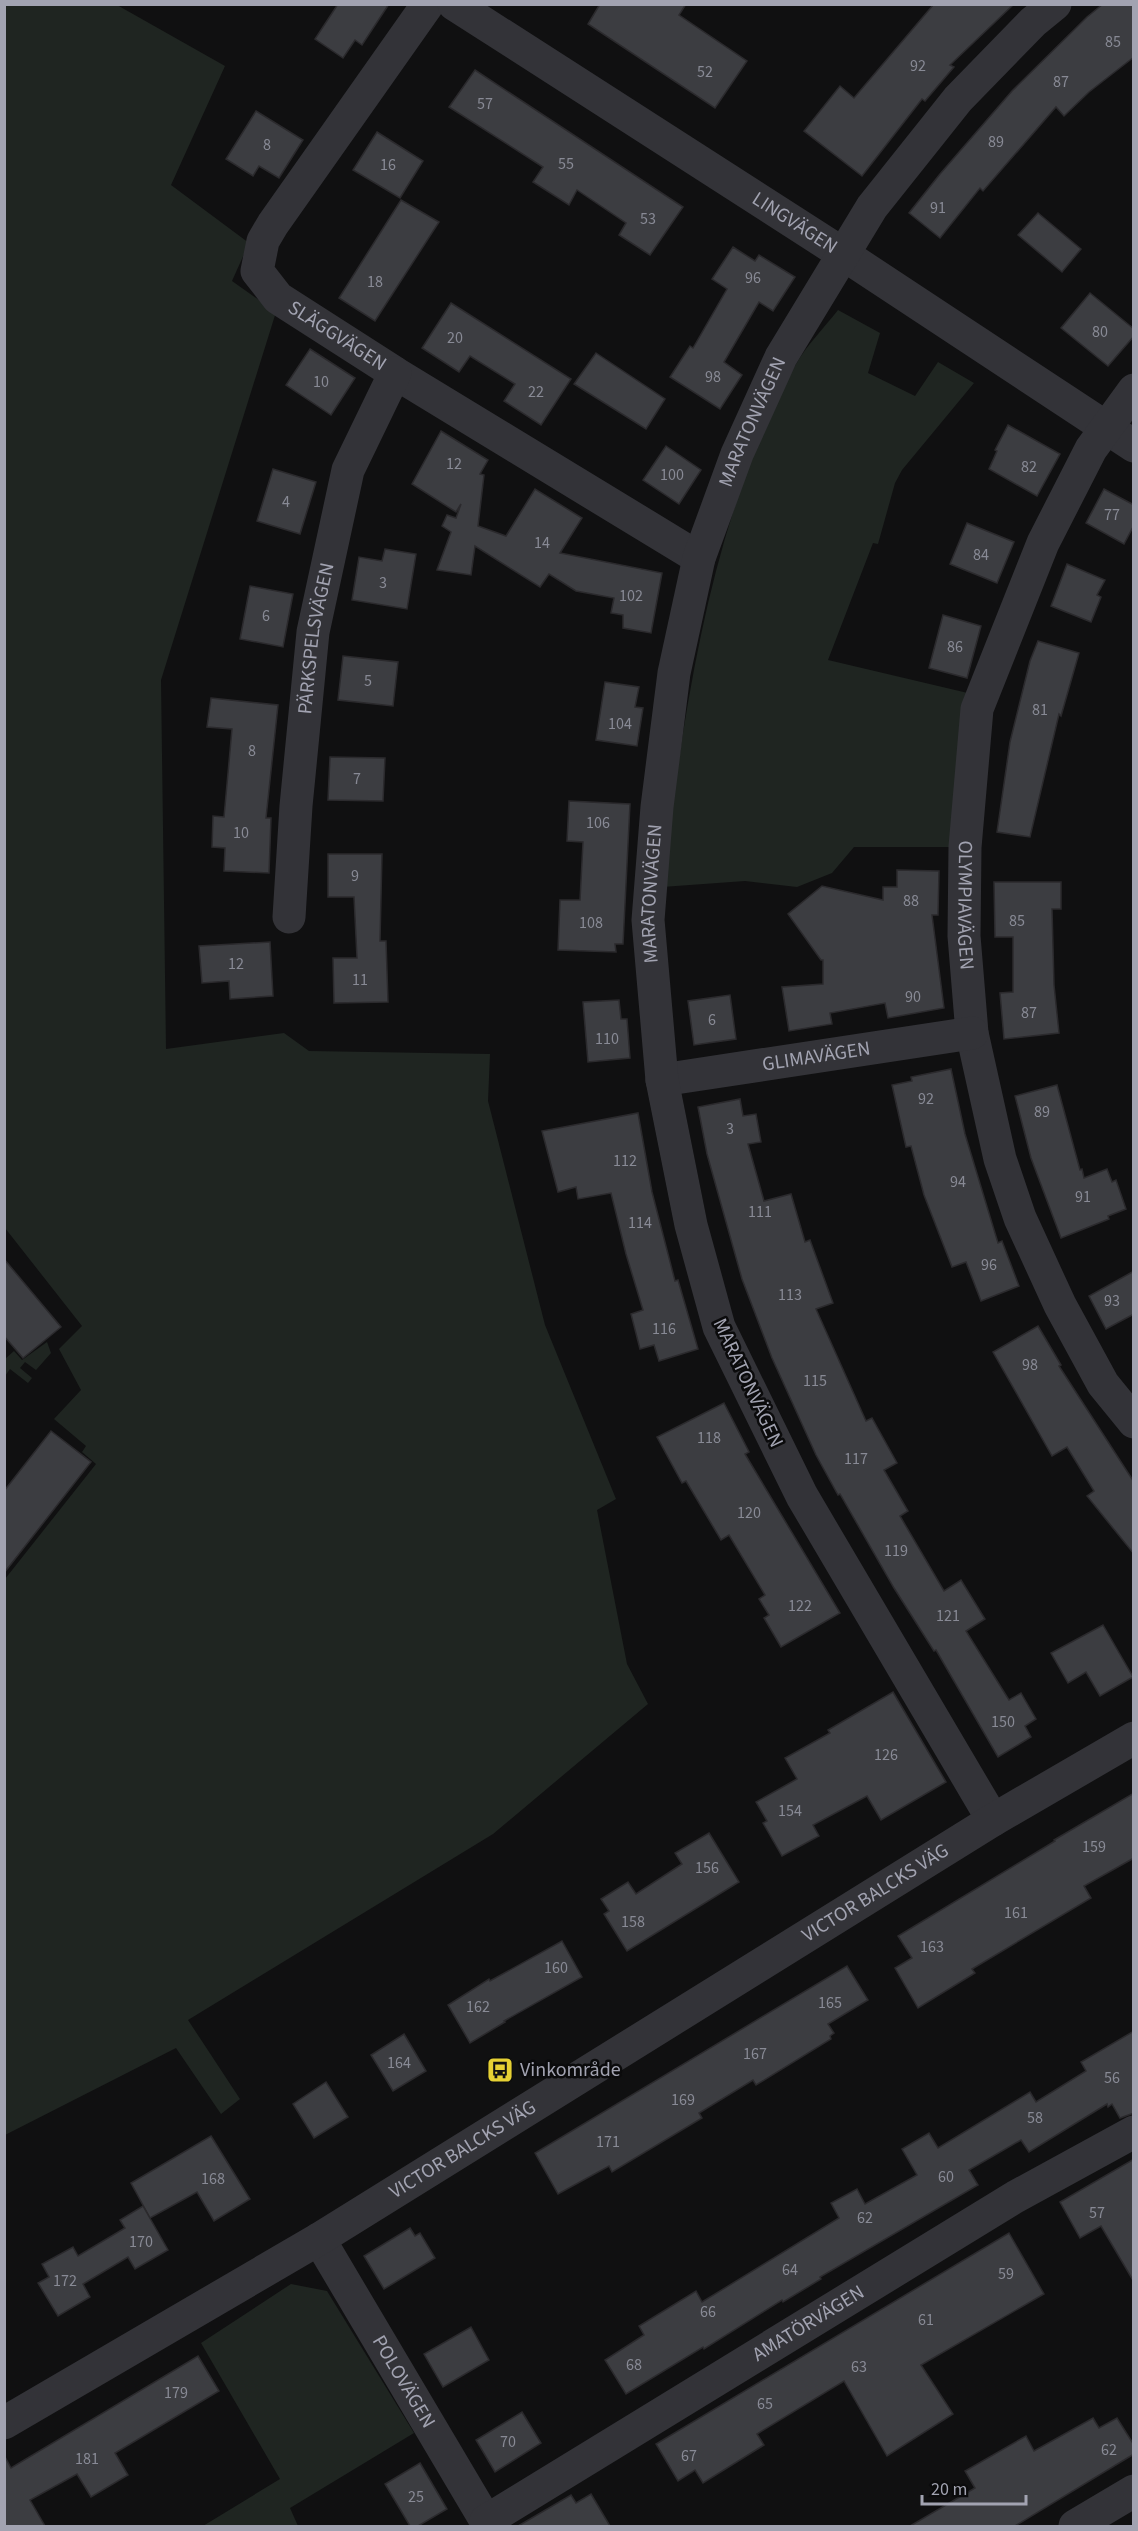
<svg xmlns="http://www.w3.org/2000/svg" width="1138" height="2531" font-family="'Source Sans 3',sans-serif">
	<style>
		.green { fill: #1f2521 }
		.building { fill: #3c3d41; stroke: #2b2a2d; stroke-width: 1.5 }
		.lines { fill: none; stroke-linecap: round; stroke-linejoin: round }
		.street { stroke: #333338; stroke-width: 33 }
		.labels { text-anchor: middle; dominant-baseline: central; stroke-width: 5; stroke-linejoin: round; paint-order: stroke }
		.number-label { font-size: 16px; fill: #888a95 }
		.street-label { font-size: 20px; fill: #a2a3b1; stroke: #0b0b0c }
		.poi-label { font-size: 20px; fill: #a2a3b1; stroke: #0b0b0c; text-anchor: start }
	</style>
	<rect width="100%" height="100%" fill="#101011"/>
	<g class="green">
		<path d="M 5,5 L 117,5 L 225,66 L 171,185 L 249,243 L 232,281 L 276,312 L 161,680 L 166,1049 L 284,1033 L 309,1051 L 490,1054 L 488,1101 L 545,1325 L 616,1499 L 597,1510 L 627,1664 L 648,1704 L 493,1834 L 188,2020 L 240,2099 L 221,2114 L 176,2048 L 5,2135 L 5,1579 L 96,1464 L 82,1452 L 86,1446 L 54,1419 L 81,1390 L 59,1349 L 82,1326 L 5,1228 Z"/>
		<path d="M 838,310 L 880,333 L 868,373 L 915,396 L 938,362 L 974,383 L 902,470 L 895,483 L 878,544 L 873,543 L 828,660 L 972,694 L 949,847 L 854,847 L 832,873 L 797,887 L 745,881 L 662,887 C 683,716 710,516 796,364 C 807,345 824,328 838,310 Z"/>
		<path d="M 47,1342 L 51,1353 L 36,1370 L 25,1362 L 20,1368 L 32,1378 L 28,1383 L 10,1369 L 5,1376 L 5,1359 L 14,1351 L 22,1360 Z"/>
		<path d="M 291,2284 L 327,2291 L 414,2433 L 290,2508 L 298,2526 L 203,2526 L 280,2479 L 201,2343 Z"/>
	</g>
	<g class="building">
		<path d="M 338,4 L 389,4 L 362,45 L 355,40 L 343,58 L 315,39 Z"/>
		<path d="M 600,4 L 686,4 L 679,15 L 747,61 L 715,108 L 588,24 Z"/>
		<path d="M 934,4 L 1014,4 L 950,65 L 954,67 L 925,101 L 922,99 L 862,176 L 804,131 L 840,86 L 854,98 Z"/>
		<path d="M 1103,4 L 1134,4 L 1134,57 L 1089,92 L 1064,116 L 1056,107 L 983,191 L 980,188 L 940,238 L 909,213 L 940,174 L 1012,91 L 1087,17 Z"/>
		<path d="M 475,70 L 683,207 L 650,255 L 619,235 L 626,223 L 577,190 L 569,205 L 533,182 L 543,167 L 449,107 Z"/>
		<path d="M 256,111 L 303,140 L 279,178 L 259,166 L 253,176 L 226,159 Z"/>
		<path d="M 377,132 L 423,161 L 400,198 L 353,170 Z"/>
		<path d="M 401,200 L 439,222 L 375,321 L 339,298 Z"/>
		<path d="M 1038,213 L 1081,249 L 1062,272 L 1018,235 Z"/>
		<path d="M 733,247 L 755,261 L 759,255 L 795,277 L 773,311 L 759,302 L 724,362 L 742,375 L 720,409 L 670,377 L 690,346 L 693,348 L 727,289 L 712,279 Z"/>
		<path d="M 1090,293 L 1134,329 L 1134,336 L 1108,366 L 1061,328 Z"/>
		<path d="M 451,303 L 571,379 L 541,425 L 504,401 L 515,384 L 470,356 L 459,372 L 422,348 Z"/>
		<path d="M 310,349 L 355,378 L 331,415 L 286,385 Z"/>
		<path d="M 596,353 L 665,399 L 646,429 L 574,384 Z"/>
		<path d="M 1008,425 L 1060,454 L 1037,496 L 989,469 L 997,451 L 995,450 Z"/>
		<path d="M 441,431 L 488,460 L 480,474 L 484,475 L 478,526 L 506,536 L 535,489 L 582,518 L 560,553 L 662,573 L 651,633 L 623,628 L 623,615 L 611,613 L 614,598 L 576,591 L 549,574 L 540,587 L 475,546 L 471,575 L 437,570 L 451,532 L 442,526 L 447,515 L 456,518 L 461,504 L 456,512 L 412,484 Z"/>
		<path d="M 666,446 L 701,470 L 679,504 L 643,480 Z"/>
		<path d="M 273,469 L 316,482 L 300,534 L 257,521 Z"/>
		<path d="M 1104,489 L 1134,505 L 1134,525 L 1124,544 L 1086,523 Z"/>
		<path d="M 967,523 L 1014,542 L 997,583 L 950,564 Z"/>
		<path d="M 385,549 L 416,554 L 407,609 L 352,600 L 359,557 L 382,561 Z"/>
		<path d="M 1067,564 L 1105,580 L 1097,595 L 1101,597 L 1091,622 L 1051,606 Z"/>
		<path d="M 250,586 L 293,594 L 283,647 L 240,639 Z"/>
		<path d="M 943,615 L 981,626 L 967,678 L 929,668 Z"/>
		<path d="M 1038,641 L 1079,653 L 1061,716 L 1059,714 L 1030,837 L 997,832 L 1010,742 L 1030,661 Z"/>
		<path d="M 343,656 L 398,662 L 393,706 L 338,700 Z"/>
		<path d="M 605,682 L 639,687 L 635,707 L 643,708 L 637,746 L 596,740 Z"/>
		<path d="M 211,698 L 278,705 L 266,818 L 271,818 L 269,873 L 224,871 L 225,848 L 212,847 L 213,816 L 224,817 L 232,729 L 207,727 Z"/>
		<path d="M 330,757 L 385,758 L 383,801 L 328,800 Z"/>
		<path d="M 569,801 L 630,804 L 623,944 L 615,944 L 616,952 L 558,950 L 560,900 L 580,900 L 583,842 L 567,841 Z"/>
		<path d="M 328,854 L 382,854 L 380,941 L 386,941 L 388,1002 L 334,1003 L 333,958 L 357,958 L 354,897 L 328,897 Z"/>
		<path d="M 897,870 L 939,871 L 938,915 L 932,915 L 944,1008 L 888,1018 L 885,1003 L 830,1013 L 832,1024 L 789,1031 L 782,987 L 823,984 L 823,960 L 821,960 L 788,914 L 822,886 L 883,900 L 883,887 L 897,887 Z"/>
		<path d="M 994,882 L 1061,882 L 1061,909 L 1052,909 L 1054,985 L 1059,1033 L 1004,1039 L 1000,993 L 1013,992 L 1013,937 L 995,937 Z"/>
		<path d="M 270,942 L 273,996 L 230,999 L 229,981 L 202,983 L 199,946 Z"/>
		<path d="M 730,995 L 736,1039 L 694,1045 L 688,1001 Z"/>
		<path d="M 619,1000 L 621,1019 L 627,1019 L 630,1058 L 588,1062 L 583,1002 Z"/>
		<path d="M 951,1069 L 965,1134 L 998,1243 L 1002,1241 L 1019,1286 L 981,1301 L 966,1262 L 952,1267 L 924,1195 L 911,1146 L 906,1147 L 892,1085 L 912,1081 L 911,1077 Z"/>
		<path d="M 1057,1085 L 1080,1170 L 1082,1169 L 1084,1178 L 1107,1169 L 1112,1182 L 1116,1180 L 1126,1209 L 1108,1216 L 1109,1219 L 1061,1238 L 1031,1158 L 1015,1096 Z"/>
		<path d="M 740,1099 L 743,1116 L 756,1114 L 761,1142 L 748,1144 L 764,1201 L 791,1194 L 805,1242 L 810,1240 L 833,1303 L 816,1309 L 866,1421 L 872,1418 L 897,1463 L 884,1470 L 908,1511 L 900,1516 L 944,1591 L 961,1580 L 985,1619 L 966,1631 L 1009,1700 L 1021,1693 L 1036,1719 L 1025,1726 L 1031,1737 L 998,1757 L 936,1650 L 934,1651 L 894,1588 L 840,1494 L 838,1495 L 816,1455 L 772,1358 L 742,1279 L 707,1154 L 698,1107 Z"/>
		<path d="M 638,1113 L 652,1192 L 675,1281 L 678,1280 L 698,1349 L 659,1361 L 654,1345 L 640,1349 L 631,1314 L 643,1310 L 626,1254 L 611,1193 L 578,1199 L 576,1187 L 558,1192 L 542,1131 Z"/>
		<path d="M 4,1259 L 61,1327 L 23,1358 L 4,1336 Z"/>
		<path d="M 1134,1271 L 1134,1314 L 1106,1329 L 1089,1296 Z"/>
		<path d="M 1038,1326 L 1061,1365 L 1059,1366 L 1134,1482 L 1134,1554 L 1087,1496 L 1094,1491 L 1067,1447 L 1052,1456 L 993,1352 Z"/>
		<path d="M 724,1403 L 749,1452 L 745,1454 L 840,1613 L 781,1647 L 764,1618 L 769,1615 L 759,1599 L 765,1595 L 729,1535 L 721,1540 L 686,1481 L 682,1483 L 657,1437 Z"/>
		<path d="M 51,1431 L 91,1462 L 4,1573 L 4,1491 Z"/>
		<path d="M 1103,1625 L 1133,1677 L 1100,1696 L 1086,1672 L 1068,1683 L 1051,1653 Z"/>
		<path d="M 893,1692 L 946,1782 L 881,1820 L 867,1796 L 813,1825 L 819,1836 L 782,1856 L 763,1823 L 767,1821 L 756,1802 L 797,1779 L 785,1758 L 830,1733 L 828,1730 Z"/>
		<path d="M 1134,1793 L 1134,1858 L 1084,1886 L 1091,1898 L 972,1969 L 975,1973 L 918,2008 L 895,1968 L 912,1958 L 898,1936 L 1055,1841 L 1054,1840 Z"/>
		<path d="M 709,1833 L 739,1882 L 627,1951 L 604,1914 L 609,1911 L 601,1899 L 628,1882 L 636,1894 L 682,1864 L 675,1853 Z"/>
		<path d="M 562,1941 L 582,1977 L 504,2021 L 505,2022 L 470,2043 L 448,2005 L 489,1979 L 490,1981 Z"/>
		<path d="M 847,1966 L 868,2000 L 828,2024 L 834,2033 L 830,2036 L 831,2039 L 756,2085 L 753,2080 L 699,2113 L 702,2118 L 612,2172 L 609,2166 L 558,2194 L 535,2153 Z"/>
		<path d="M 1134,2031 L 1134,2113 L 1120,2118 L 1112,2104 L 1108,2107 L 1107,2104 L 1029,2152 L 1021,2140 L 969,2170 L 978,2185 L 820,2277 L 821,2279 L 783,2302 L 782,2300 L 704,2349 L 703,2347 L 626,2394 L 605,2360 L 644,2335 L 639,2326 L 696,2291 L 702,2302 L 839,2218 L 831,2203 L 857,2189 L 865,2204 L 917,2175 L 902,2149 L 929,2133 L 938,2148 L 1030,2092 L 1036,2102 L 1086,2071 L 1081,2062 Z"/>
		<path d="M 404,2034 L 426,2071 L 393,2091 L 371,2055 Z"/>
		<path d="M 326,2082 L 348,2117 L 314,2138 L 293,2104 Z"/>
		<path d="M 211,2136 L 250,2199 L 214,2221 L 197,2192 L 150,2218 L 131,2183 Z"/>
		<path d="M 1134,2159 L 1134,2282 L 1101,2226 L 1080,2238 L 1060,2202 Z"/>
		<path d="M 143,2206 L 168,2250 L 135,2269 L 128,2257 L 83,2284 L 90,2297 L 58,2316 L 38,2283 L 49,2277 L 42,2264 L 73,2247 L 78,2256 L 125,2228 L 120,2220 Z"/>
		<path d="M 410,2228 L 415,2236 L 420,2233 L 435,2258 L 384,2289 L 364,2256 Z"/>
		<path d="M 1009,2233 L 1044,2294 L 921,2365 L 953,2414 L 887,2456 L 844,2381 L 757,2434 L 764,2445 L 703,2483 L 695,2470 L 678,2481 L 656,2444 Z"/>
		<path d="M 471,2327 L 489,2360 L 443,2387 L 424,2354 Z"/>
		<path d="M 198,2356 L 219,2391 L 115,2453 L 128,2475 L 91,2497 L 77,2474 L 30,2500 L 45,2526 L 4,2526 L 4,2455 L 11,2468 Z"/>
		<path d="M 522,2412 L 541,2443 L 495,2472 L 476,2440 Z"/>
		<path d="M 1093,2418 L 1099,2428 L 1117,2418 L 1134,2445 L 1134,2454 L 1015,2526 L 910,2526 L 975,2488 L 965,2471 L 1026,2436 L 1034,2451 Z"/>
		<path d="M 420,2463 L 447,2509 L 418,2526 L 410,2526 L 385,2484 Z"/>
		<path d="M 591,2494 L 610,2526 L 518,2526 L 571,2495 L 576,2503 Z"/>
	</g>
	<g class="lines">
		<g class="street">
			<path id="s1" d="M 428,4 L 273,224 L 263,241 L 257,271 L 278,298 L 395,373 L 699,558"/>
			<path id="s2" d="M 454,4 L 843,254 L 1134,446"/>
			<path id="s3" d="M 1134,390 L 1091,449 L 1043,543 L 977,709 L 965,847 L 964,936 L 972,1033 L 1000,1159 L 1020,1218 L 1060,1305 L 1103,1384 L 1134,1422"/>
			<path id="s4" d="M 289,917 L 296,806 L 313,632 L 348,470 L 395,373"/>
			<path id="s5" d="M 662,1080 L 972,1033"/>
			<path id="s6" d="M 993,1820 L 802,1496 L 719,1327 L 691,1225 L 662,1080 L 648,920 L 657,807 L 674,673 L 699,558 L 737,454 L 781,357 L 872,207 L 958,99 L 1033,22 L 1055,4"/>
			<path id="s7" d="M 319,2239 L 489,2526"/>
			<path id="s8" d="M 4,2423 L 319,2239 L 993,1820 L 1134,1738"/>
			<path id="s9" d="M 486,2521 L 1015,2197 L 1134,2132"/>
			<path d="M 1075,2526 L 1134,2491"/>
		</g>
	</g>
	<defs>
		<symbol id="bus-square" viewBox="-11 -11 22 22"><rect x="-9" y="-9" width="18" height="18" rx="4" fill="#e5d034" stroke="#0b0b0c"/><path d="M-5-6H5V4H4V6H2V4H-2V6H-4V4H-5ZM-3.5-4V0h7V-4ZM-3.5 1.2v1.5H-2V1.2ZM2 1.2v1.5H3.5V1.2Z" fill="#111"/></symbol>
	</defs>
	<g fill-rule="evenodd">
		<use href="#bus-square" x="485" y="2055" width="30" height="30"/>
	</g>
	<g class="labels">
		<g class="number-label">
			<text x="1113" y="42">85</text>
			<text x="918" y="66">92</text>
			<text x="705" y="72">52</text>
			<text x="1061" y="82">87</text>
			<text x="485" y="104">57</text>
			<text x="996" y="142">89</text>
			<text x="267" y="145">8</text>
			<text x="566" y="164">55</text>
			<text x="388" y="165">16</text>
			<text x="938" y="208">91</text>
			<text x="648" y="219">53</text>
			<text x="753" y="278">96</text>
			<text x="375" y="282">18</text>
			<text x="1100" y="332">80</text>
			<text x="455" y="338">20</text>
			<text x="713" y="377">98</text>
			<text x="321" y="382">10</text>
			<text x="536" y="392">22</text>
			<text x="454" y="464">12</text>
			<text x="1029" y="467">82</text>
			<text x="672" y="475">100</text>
			<text x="286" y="502">4</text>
			<text x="1112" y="515">77</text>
			<text x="542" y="543">14</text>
			<text x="981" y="555">84</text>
			<text x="383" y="583">3</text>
			<text x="631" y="596">102</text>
			<text x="266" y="616">6</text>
			<text x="955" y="647">86</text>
			<text x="368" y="681">5</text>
			<text x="1040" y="710">81</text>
			<text x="620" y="724">104</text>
			<text x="252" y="751">8</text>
			<text x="357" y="779">7</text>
			<text x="598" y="823">106</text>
			<text x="241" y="833">10</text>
			<text x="355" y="876">9</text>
			<text x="911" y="901">88</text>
			<text x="1017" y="921">85</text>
			<text x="591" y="923">108</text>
			<text x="236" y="964">12</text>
			<text x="360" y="980">11</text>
			<text x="913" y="997">90</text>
			<text x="1029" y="1013">87</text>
			<text x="712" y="1020">6</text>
			<text x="607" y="1039">110</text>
			<text x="926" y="1099">92</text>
			<text x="1042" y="1112">89</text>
			<text x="730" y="1129">3</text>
			<text x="625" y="1161">112</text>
			<text x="958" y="1182">94</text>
			<text x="1083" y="1197">91</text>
			<text x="760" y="1212">111</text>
			<text x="640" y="1223">114</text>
			<text x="989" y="1265">96</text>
			<text x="790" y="1295">113</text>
			<text x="1112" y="1301">93</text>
			<text x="664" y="1329">116</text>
			<text x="1030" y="1365">98</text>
			<text x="815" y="1381">115</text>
			<text x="709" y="1438">118</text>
			<text x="856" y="1459">117</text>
			<text x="749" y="1513">120</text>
			<text x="896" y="1551">119</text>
			<text x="800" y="1606">122</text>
			<text x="948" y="1616">121</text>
			<text x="1003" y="1722">150</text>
			<text x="886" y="1755">126</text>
			<text x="790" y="1811">154</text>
			<text x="1094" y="1847">159</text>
			<text x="707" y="1868">156</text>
			<text x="1016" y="1913">161</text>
			<text x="633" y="1922">158</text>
			<text x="932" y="1947">163</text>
			<text x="556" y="1968">160</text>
			<text x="830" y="2003">165</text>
			<text x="478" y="2007">162</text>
			<text x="755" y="2054">167</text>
			<text x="399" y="2063">164</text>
			<text x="1112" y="2078">56</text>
			<text x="683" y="2100">169</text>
			<text x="1035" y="2118">58</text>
			<text x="608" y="2142">171</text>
			<text x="946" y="2177">60</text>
			<text x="213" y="2179">168</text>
			<text x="1097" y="2213">57</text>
			<text x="865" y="2218">62</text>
			<text x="141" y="2242">170</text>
			<text x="790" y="2270">64</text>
			<text x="1006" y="2274">59</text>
			<text x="65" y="2281">172</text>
			<text x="708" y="2312">66</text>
			<text x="926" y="2320">61</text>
			<text x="634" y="2365">68</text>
			<text x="859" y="2367">63</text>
			<text x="176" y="2393">179</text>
			<text x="765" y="2404">65</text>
			<text x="508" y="2442">70</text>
			<text x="1109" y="2450">62</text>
			<text x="689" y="2456">67</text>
			<text x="87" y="2459">181</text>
			<text x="416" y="2497">25</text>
		</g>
		<g class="street-label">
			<text stroke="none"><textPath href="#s2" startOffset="405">LINGVÄGEN</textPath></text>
			<text stroke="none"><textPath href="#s1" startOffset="424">SLÄGGVÄGEN</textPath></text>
			<text stroke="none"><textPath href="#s6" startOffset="1491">MARATONVÄGEN</textPath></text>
			<text stroke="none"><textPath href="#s4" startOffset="280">PÄRKSPELSVÄGEN</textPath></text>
			<text stroke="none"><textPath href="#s6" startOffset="1005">MARATONVÄGEN</textPath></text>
			<text stroke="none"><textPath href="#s3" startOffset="554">OLYMPIAVÄGEN</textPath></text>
			<text stroke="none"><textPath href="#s5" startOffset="156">GLIMAVÄGEN</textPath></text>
			<text transform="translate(748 1383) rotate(65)">MARATONVÄGEN</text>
			<text stroke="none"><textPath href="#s8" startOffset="1020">VICTOR BALCKS VÄG</textPath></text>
			<text stroke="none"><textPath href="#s8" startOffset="534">VICTOR BALCKS VÄG</textPath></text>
			<text stroke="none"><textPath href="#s9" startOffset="378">AMATÖRVÄGEN</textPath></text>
			<text stroke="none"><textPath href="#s7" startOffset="166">POLOVÄGEN</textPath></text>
		</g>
		<g class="poi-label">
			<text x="520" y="2070">Vinkområde</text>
		</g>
	</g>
	<rect width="1138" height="2531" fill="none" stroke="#a2a3b1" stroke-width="12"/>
	<path d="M922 2495v9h104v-9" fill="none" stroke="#a2a3b1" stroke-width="3"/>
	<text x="931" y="2495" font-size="18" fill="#a2a3b1" stroke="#0b0b0c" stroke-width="4.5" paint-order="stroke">20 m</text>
</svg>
